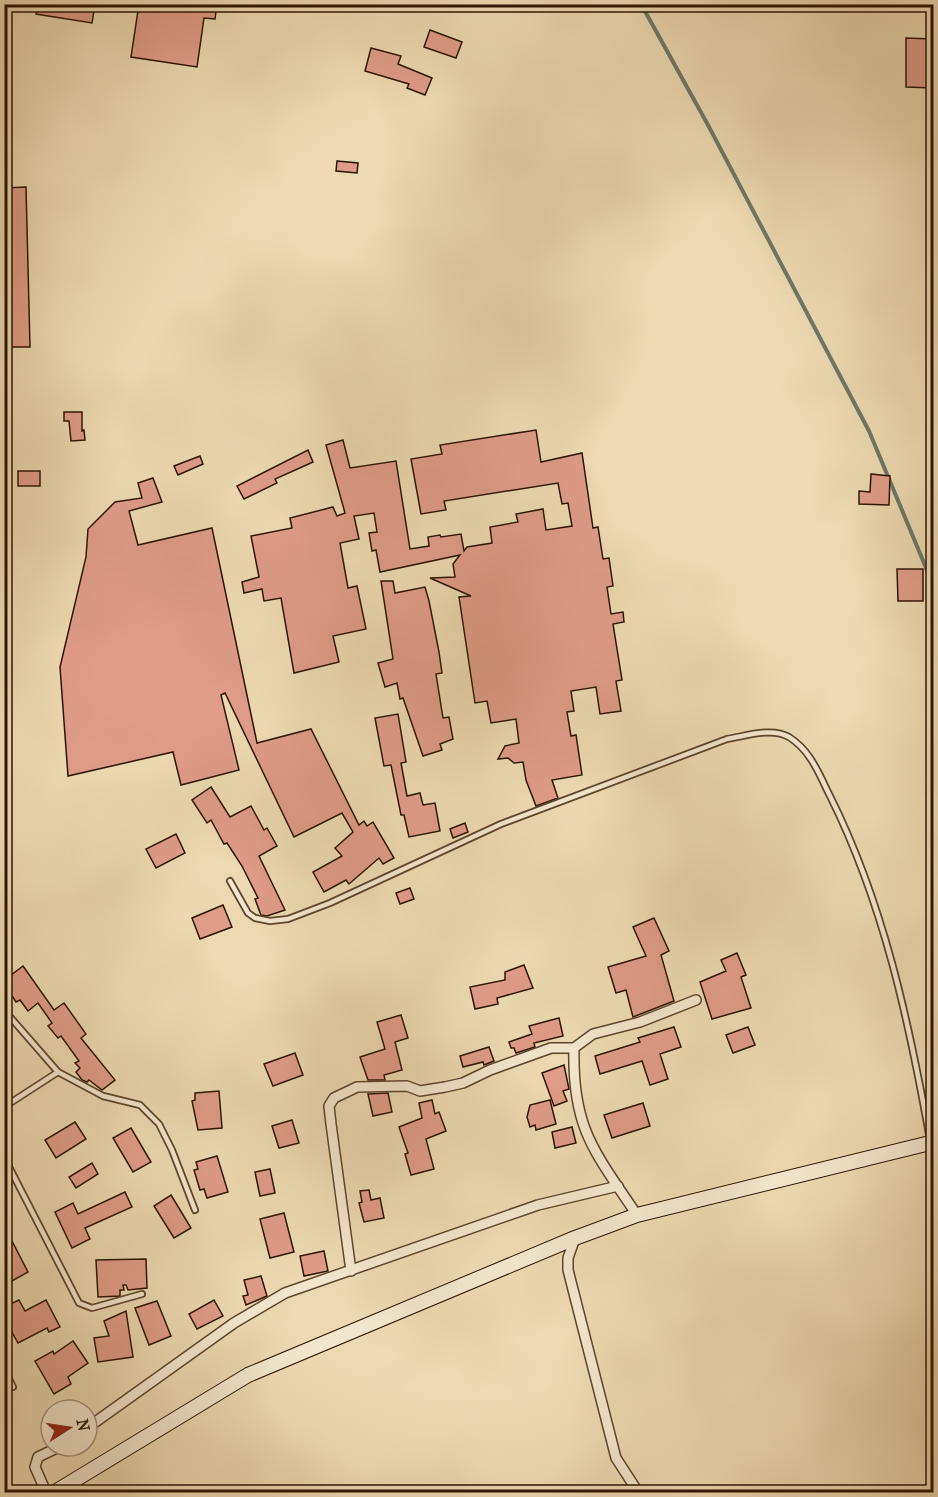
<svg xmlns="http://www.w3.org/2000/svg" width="938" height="1497" font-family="'IM FELL French Canon',serif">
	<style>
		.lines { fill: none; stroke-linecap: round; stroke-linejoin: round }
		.stream { stroke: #6e7867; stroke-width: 4 }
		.building { fill: #df9c87; stroke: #2d1500; stroke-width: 1.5 }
		.lane-casing { stroke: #5d462c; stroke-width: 8 }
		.street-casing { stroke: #5d462c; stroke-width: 12 }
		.secondary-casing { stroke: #2d1500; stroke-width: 16 }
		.lane { stroke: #f3e6cc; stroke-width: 4.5 }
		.street { stroke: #f3e6cc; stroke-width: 9 }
		.secondary { stroke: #f3e6cc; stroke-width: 14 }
	</style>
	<rect width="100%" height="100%" fill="#ecd9b1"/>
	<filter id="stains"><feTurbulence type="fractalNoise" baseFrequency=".00333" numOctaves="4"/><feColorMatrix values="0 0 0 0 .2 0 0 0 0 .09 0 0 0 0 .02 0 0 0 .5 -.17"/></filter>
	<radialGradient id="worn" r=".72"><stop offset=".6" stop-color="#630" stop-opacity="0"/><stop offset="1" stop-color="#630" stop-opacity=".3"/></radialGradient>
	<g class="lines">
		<path class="stream" d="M 641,4 L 708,125 L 869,431 L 934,587"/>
	</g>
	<g class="building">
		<path d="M 37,4 L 95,4 L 92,23 L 36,14 Z"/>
		<path d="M 139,4 L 217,4 L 215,19 L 204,18 L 197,67 L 131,57 Z"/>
		<path d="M 430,30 L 462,42 L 456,58 L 424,47 Z"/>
		<path d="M 906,38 L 933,39 L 933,88 L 906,87 Z"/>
		<path d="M 371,48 L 401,56 L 398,64 L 432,78 L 425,95 L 407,88 L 409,84 L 365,71 Z"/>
		<path d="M 337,161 L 358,163 L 357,173 L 336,171 Z"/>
		<path d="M 26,187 L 30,347 L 4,347 L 4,188 Z"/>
		<path d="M 64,412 L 82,412 L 82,431 L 84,430 L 85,440 L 71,441 L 69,421 L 64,421 Z"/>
		<path d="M 536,430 L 541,462 L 582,453 L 593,528 L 598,527 L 603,559 L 609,558 L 613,586 L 607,587 L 611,614 L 623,612 L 624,622 L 613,624 L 622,680 L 616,681 L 621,711 L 600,714 L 596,687 L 571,691 L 574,711 L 567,712 L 571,736 L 576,735 L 582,775 L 552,780 L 558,798 L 536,806 L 526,780 L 523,762 L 514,763 L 508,758 L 498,759 L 505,746 L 519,743 L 516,719 L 491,723 L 487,701 L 475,703 L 459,597 L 471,596 L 430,578 L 455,577 L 453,564 L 460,555 L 380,572 L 376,550 L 372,551 L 369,533 L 377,532 L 374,513 L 354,516 L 359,539 L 340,543 L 348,588 L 357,586 L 366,629 L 333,636 L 339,662 L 294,673 L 281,598 L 264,601 L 262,589 L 244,593 L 242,582 L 259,577 L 251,536 L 292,528 L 290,518 L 333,507 L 337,516 L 345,513 L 326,445 L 343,440 L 350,468 L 396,461 L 410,549 L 429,546 L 428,537 L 440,535 L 441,537 L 461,534 L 464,551 L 467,547 L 492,543 L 490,527 L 518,522 L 516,514 L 543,509 L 546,530 L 572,526 L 568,503 L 562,504 L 558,483 L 444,501 L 446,510 L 421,514 L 411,459 L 442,454 L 440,445 Z"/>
		<path d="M 308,450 L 313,462 L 275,479 L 277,483 L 244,499 L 237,486 Z"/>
		<path d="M 200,456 L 203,464 L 178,475 L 174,466 Z"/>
		<rect x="18" y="471" width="22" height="15"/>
		<path d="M 871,474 L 890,476 L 889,505 L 859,504 L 859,491 L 870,492 Z"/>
		<path d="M 153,478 L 162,502 L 129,511 L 138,545 L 212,528 L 257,743 L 311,729 L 359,825 L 364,821 L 367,826 L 373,822 L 394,858 L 383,864 L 379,858 L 349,884 L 346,880 L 324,892 L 313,872 L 342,856 L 335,848 L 353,832 L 342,813 L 294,837 L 225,693 L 221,695 L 239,770 L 181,785 L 173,752 L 68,776 L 60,667 L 86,557 L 88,529 L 115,502 L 142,498 L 138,483 Z"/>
		<path d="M 897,569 L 923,569 L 923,601 L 898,601 Z"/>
		<path d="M 381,581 L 393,581 L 395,593 L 425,587 L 429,601 L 439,652 L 442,673 L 436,674 L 443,718 L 449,717 L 453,739 L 440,744 L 442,750 L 423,756 L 403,698 L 400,699 L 397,683 L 385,687 L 378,663 L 393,659 Z"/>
		<path d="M 398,714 L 406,762 L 401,763 L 407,796 L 420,793 L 423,805 L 435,803 L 440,831 L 409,837 L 404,815 L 401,815 L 391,765 L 384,766 L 375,718 Z"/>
		<path d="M 211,787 L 230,817 L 251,806 L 264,830 L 267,828 L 277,846 L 259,856 L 285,910 L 267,916 L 261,915 L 255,899 L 258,898 L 242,866 L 227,843 L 224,844 L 211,820 L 207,823 L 192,800 Z"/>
		<path d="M 465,823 L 468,832 L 453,838 L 450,829 Z"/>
		<path d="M 176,834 L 185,853 L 156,868 L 146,849 Z"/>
		<path d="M 410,888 L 414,899 L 400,904 L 396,893 Z"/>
		<path d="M 223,905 L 232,927 L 200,939 L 192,918 Z"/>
		<path d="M 654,918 L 669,951 L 661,955 L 674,1001 L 633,1017 L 626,990 L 616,993 L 608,967 L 646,956 L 633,927 Z"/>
		<path d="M 737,953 L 746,975 L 741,977 L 751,1008 L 712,1019 L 700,982 L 726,971 L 721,960 Z"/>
		<path d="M 524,965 L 533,988 L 497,998 L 498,1004 L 475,1009 L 470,987 L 505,980 L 505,972 Z"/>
		<path d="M 23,966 L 54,1010 L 64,1003 L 86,1034 L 81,1038 L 115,1080 L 102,1090 L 89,1080 L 87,1082 L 82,1080 L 76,1072 L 80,1068 L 75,1063 L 79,1061 L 61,1036 L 58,1038 L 48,1026 L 52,1023 L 38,1003 L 28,1011 L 20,1000 L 16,1002 L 7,988 L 11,986 L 6,979 Z"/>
		<path d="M 401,1015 L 408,1038 L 395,1042 L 402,1070 L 384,1075 L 385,1080 L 368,1080 L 360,1057 L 385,1049 L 377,1022 Z"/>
		<path d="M 559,1018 L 563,1036 L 534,1043 L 535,1047 L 516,1053 L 514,1048 L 511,1048 L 509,1042 L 532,1034 L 529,1026 Z"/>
		<path d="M 674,1027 L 681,1047 L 660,1054 L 668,1079 L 650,1085 L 642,1061 L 600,1074 L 595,1056 L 640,1042 L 638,1038 Z"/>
		<path d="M 748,1027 L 755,1045 L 733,1053 L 726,1035 Z"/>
		<path d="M 489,1047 L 494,1061 L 484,1065 L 483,1062 L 463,1067 L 460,1056 Z"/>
		<path d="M 295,1053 L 303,1075 L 273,1086 L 264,1064 Z"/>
		<path d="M 564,1065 L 569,1089 L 563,1091 L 567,1101 L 554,1106 L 542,1073 Z"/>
		<path d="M 219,1091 L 222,1128 L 198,1130 L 192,1101 L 195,1100 L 195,1093 Z"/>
		<path d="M 388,1093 L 392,1112 L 373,1116 L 368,1094 Z"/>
		<path d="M 432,1100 L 435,1114 L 439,1112 L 446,1131 L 426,1139 L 434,1169 L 411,1175 L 405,1154 L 408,1153 L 399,1127 L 422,1118 L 419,1103 Z"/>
		<path d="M 550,1100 L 556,1124 L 536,1130 L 535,1125 L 530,1127 L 527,1117 L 530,1105 Z"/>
		<path d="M 643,1103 L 650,1126 L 612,1138 L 604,1115 Z"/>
		<path d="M 292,1120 L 299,1143 L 279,1148 L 272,1126 Z"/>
		<path d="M 75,1122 L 86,1139 L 56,1158 L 45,1140 Z"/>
		<path d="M 572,1127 L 576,1143 L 555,1148 L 552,1132 Z"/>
		<path d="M 131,1128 L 151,1162 L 133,1172 L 113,1138 Z"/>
		<path d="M 217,1156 L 228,1192 L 207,1198 L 204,1189 L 200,1190 L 194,1170 L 198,1169 L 196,1162 Z"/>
		<path d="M 92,1163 L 98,1174 L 76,1188 L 69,1177 Z"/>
		<path d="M 270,1169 L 275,1193 L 260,1196 L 255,1172 Z"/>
		<path d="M 369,1190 L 371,1200 L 380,1198 L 384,1218 L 364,1222 L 359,1203 L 362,1202 L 360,1191 Z"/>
		<path d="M 125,1192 L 132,1207 L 85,1228 L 90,1239 L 72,1248 L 55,1212 L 73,1203 L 78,1214 Z"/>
		<path d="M 171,1195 L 191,1228 L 174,1238 L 154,1206 Z"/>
		<path d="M 284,1213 L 294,1252 L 270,1258 L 260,1219 Z"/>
		<path d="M 11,1239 L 28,1272 L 12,1281 L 4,1267 L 4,1243 Z"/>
		<path d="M 324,1251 L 328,1271 L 304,1276 L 300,1256 Z"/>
		<path d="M 146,1259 L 147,1288 L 128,1290 L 126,1285 L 123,1285 L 124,1290 L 120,1290 L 120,1296 L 98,1297 L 96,1260 Z"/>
		<path d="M 261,1276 L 267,1296 L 246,1305 L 243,1296 L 248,1295 L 244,1280 Z"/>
		<path d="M 19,1300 L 25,1311 L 46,1300 L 60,1327 L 49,1332 L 47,1328 L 18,1343 L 4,1318 L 4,1307 Z"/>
		<path d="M 214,1300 L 223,1316 L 197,1329 L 189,1314 Z"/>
		<path d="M 157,1301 L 171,1336 L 149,1345 L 135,1308 Z"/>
		<path d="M 126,1311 L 133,1357 L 98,1362 L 94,1338 L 109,1336 L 104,1321 Z"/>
		<path d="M 73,1341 L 88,1363 L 68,1377 L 71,1384 L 54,1394 L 35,1361 L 53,1351 L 54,1354 Z"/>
	</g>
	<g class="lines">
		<defs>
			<g id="lane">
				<path d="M 230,881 L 248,913 L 255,918 L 270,921 L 288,919 L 330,903 L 501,824 L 727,739 C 746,736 772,727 789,737 C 811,751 819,774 830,796 C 884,904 909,1022 930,1140"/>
				<path d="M 4,1010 L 58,1072 L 103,1096 L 140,1105 L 159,1124 L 172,1150 L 195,1210"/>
				<path d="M 4,1107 L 58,1072"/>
				<path d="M 4,1157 L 79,1303 L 92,1308 L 142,1294"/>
				<path d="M 4,1369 L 13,1387"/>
			</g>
			<g id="street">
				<path d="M 637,1215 C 594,1151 572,1128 574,1048 L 593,1034 L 640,1022 L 696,1000"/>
				<path d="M 575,1238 L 568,1258 L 568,1270 L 616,1458 L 638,1492"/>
				<path d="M 351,1271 L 331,1124 L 329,1106 L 334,1098 L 357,1087 L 407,1086 L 420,1091 L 445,1087 L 463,1083 L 490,1070 L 551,1048 L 574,1048"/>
				<path d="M 87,1428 L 234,1323 L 285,1293 L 538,1205 L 618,1186"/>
				<path d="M 46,1492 L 35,1467 L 38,1457 L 61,1446"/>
			</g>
			<path id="secondary" d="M 55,1492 L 248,1375 L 575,1238 L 637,1215 L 934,1142"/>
		</defs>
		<use href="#lane" class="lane-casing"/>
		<use href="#street" class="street-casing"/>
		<use href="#secondary" class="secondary-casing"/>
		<use href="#lane" class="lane"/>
		<use href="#street" class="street"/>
		<use href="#secondary" class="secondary"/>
	</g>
	<rect width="938" height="1497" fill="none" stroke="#ecd9b1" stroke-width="24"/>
	<rect x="6" y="6" width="926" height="1485" fill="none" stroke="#2d1500" stroke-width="3"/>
	<rect x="12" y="12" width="914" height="1473" fill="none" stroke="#2d1500" stroke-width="1.5"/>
	<g transform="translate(69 1428) rotate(78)"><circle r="28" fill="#f3e6cc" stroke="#a4927a" stroke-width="1.5"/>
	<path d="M0-4.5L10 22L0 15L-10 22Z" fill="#8f2418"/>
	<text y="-9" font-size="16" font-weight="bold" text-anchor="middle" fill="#2d1500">N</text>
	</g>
	<rect width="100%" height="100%" filter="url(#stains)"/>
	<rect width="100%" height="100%" fill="url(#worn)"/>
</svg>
